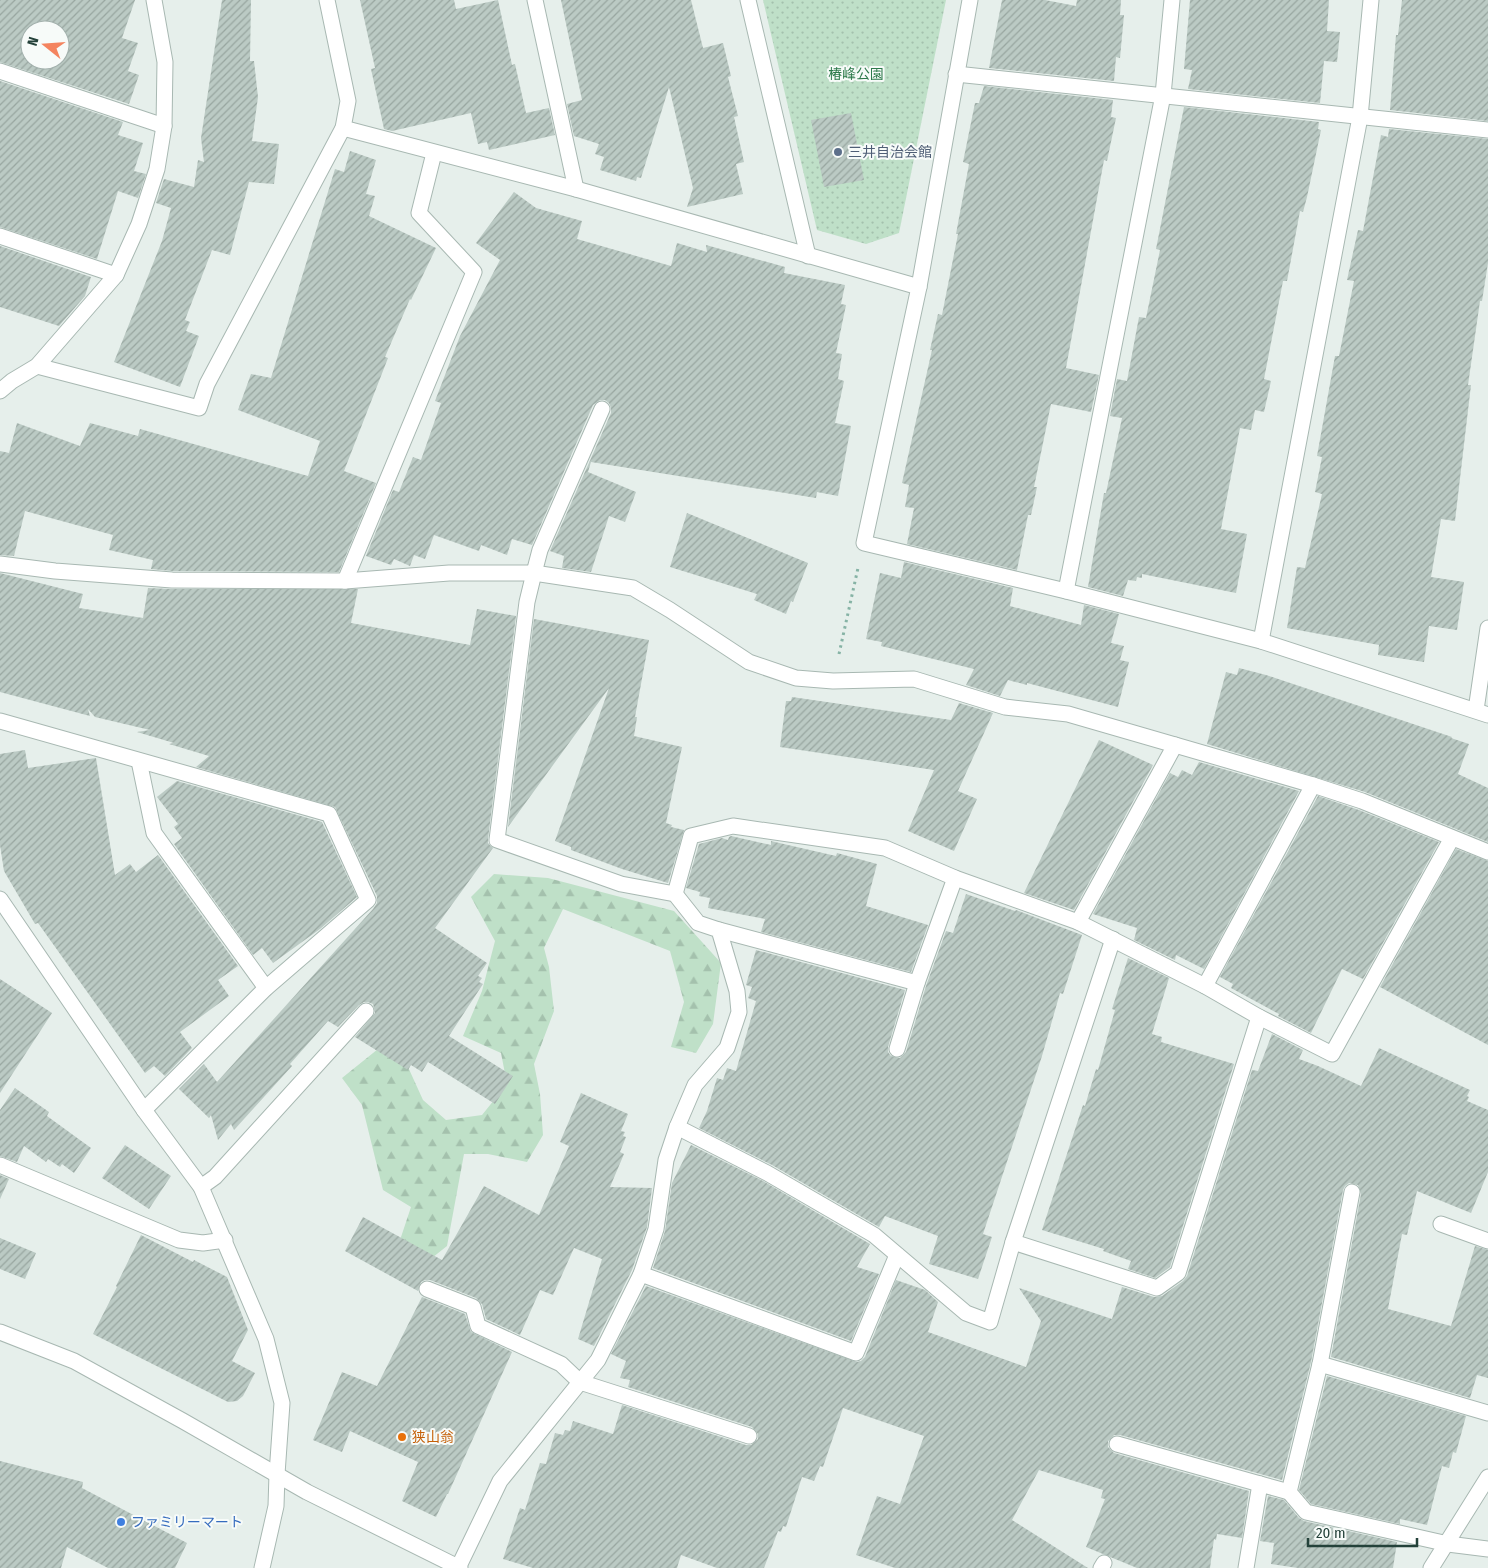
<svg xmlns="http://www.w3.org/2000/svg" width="1488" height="1568" font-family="'Fira Sans Condensed','Noto Sans JP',sans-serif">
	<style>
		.green { fill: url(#green-dots) }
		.forest { fill: url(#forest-firs) }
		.building { fill: url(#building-hatch); fill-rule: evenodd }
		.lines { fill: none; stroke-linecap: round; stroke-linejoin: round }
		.service-casing { stroke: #a8b8b2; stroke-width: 17 }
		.minor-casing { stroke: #a8b8b2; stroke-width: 17 }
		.tertiary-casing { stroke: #a8b8b2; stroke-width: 17 }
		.path { stroke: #86b3a5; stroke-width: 3; stroke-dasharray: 2.5 4; stroke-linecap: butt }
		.service { stroke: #fff; stroke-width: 15 }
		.minor { stroke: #fff; stroke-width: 15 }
		.tertiary { stroke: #fff; stroke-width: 15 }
		.service-dot { fill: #5c6f8a; stroke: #f7fbf9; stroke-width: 2 }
		.food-dot { fill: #e8710a; stroke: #f7fbf9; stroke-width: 2 }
		.shop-dot { fill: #3f7fe0; stroke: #f7fbf9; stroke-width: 2 }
		.labels { text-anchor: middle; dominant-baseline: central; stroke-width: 4; stroke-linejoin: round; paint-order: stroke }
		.park-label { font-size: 14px; fill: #2d7a4b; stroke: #f7fbf9 }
		.service-label { font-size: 14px; fill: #4e5e75; stroke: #f7fbf9; text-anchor: start }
		.food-label { font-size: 14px; fill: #c56008; stroke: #f7fbf9; text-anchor: start }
		.shop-label { font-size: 14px; fill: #366cbe; stroke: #f7fbf9; text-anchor: start }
	</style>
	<defs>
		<pattern id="green-dots" width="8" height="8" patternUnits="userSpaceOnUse" patternTransform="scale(1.25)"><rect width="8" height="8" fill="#bfe0c8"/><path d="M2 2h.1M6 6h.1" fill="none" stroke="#a4c1ad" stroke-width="1.8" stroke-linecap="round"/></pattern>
		<pattern id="forest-firs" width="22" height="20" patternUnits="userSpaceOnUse" patternTransform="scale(1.25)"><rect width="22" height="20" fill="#bfe0c8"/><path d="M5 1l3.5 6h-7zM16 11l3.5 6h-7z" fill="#a4c1ad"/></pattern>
		<pattern id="building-hatch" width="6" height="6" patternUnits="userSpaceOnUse" patternTransform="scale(1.25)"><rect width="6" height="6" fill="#bbcac4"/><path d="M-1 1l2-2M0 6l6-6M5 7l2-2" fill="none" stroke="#98a6a0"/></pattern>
	</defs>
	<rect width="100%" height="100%" fill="#e6efeb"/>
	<path class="green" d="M 763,0 L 946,0 L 899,233 L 866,244 L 817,230 Z"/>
	<path class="forest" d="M 494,874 L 548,878 L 674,911 L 721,963 L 713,1024 L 696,1053 L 671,1047 L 684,1002 L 670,951 L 563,909 L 544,948 L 549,967 L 554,1011 L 534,1064 L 540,1094 L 543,1135 L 527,1162 L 488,1154 L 464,1154 L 447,1246 L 413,1273 L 396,1252 L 411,1207 L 383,1190 L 362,1105 L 342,1078 L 378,1049 L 403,1056 L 423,1100 L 446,1120 L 482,1115 L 507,1084 L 501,1053 L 463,1036 L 482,991 L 495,941 L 471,897 Z"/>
	<g class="building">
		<path d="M 0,0 L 135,0 L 122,38 L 138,43 L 128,71 L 139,75 L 129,104 L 0,62 ZM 30,30 L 60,30 L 60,60 L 30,60 Z"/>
		<path d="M 222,0 L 251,0 L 250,61 L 254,61 L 258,97 L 252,141 L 279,144 L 274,184 L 249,182 L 230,255 L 212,250 L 185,320 L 190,322 L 186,331 L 199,336 L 180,387 L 114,362 L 162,241 L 171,208 L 156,203 L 164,179 L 194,187 L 198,160 L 204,162 L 201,138 Z"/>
		<path d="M 360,0 L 454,0 L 456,9 L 498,0 L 512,65 L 515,64 L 526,113 L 549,108 L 555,135 L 489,150 L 487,142 L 478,144 L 471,113 L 392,131 L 384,129 L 371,69 L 375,68 Z"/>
		<path d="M 561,0 L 691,0 L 703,48 L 723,43 L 731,76 L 728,77 L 738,116 L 734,117 L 744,162 L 736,164 L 743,194 L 687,207 L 693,188 L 669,87 L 641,178 L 637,177 L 636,181 L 600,170 L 604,157 L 595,154 L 599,144 L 574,136 L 567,104 L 582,100 Z"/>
		<path d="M 1002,0 L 1045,0 L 1076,6 L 1077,0 L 1121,0 L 1120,15 L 1124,15 L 1120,58 L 1116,57 L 1114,81 L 989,68 Z"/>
		<path d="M 1190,0 L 1329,0 L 1327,31 L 1340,32 L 1337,62 L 1324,61 L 1320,103 L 1188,89 L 1192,70 L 1184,69 Z"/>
		<path d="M 1402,0 L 1488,0 L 1488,121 L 1390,110 L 1396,35 L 1398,35 Z"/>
		<path d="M 0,81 L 123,122 L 118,135 L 143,143 L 134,171 L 146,174 L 138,198 L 118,191 L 97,259 L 0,227 Z"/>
		<path d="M 984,86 L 1113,100 L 1111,117 L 1116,118 L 1107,161 L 1104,160 L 1066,368 L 1099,375 L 1091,412 L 1051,404 L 1034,487 L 1037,487 L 1031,515 L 1028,515 L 1017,570 L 907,544 L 914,508 L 905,507 L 909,485 L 902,483 L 932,350 L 930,350 L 938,314 L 942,315 L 958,234 L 956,234 L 969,164 L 963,162 L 975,103 L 979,103 Z"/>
		<path d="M 1184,107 L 1319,122 L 1318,129 L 1321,130 L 1307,197 L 1303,212 L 1300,211 L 1287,281 L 1283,281 L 1264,379 L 1271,381 L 1264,412 L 1255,410 L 1251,430 L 1240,428 L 1221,529 L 1247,534 L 1236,593 L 1142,574 L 1142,578 L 1137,577 L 1136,581 L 1128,580 L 1123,596 L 1088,587 L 1104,493 L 1106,493 L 1122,418 L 1110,416 L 1117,379 L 1127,381 L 1139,317 L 1146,318 L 1160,250 L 1156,249 Z"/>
		<path d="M 851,113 L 864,180 L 824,187 L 811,120 Z"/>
		<path d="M 1389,129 L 1488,139 L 1488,263 L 1482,301 L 1480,301 L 1468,385 L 1471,385 L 1455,521 L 1441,519 L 1431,577 L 1464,582 L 1457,630 L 1429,626 L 1424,662 L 1378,655 L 1379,645 L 1287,628 L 1297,567 L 1305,568 L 1322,494 L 1315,492 L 1322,457 L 1317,456 L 1335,356 L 1339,356 L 1354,281 L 1347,280 L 1358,230 L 1363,231 L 1381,135 L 1388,137 Z"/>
		<path d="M 350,151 L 376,160 L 366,194 L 375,196 L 369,216 L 436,248 L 411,300 L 410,299 L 385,357 L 388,358 L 344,471 L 376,483 L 339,572 L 172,571 L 151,569 L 153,560 L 109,550 L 113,535 L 25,511 L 14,556 L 0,555 L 0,451 L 9,453 L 17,423 L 80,446 L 90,423 L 138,436 L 140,429 L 308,476 L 320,441 L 238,410 L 251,374 L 271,378 L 335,169 L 344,172 Z"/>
		<path d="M 514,192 L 536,208 L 582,221 L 577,239 L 671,266 L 677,243 L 707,252 L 706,245 L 785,267 L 784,273 L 845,285 L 841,304 L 846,305 L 836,353 L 842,354 L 838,379 L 844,381 L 835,423 L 851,426 L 838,496 L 817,492 L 816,498 L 591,462 L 588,472 L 636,492 L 625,522 L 609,516 L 591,572 L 562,568 L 564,556 L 550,551 L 611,413 L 611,408 L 609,403 L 605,400 L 600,400 L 593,405 L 532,545 L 512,539 L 507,555 L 481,545 L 479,551 L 434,535 L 425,559 L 414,555 L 410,566 L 394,559 L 391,565 L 366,556 L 393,490 L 399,492 L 413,457 L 421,460 L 441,403 L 435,401 L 460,336 L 500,260 L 476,243 Z"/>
		<path d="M 0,246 L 91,277 L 85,296 L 59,326 L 0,307 Z"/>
		<path d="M 687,513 L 808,563 L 793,602 L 791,601 L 786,614 L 754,600 L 757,594 L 670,567 Z"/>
		<path d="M 904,562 L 1013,588 L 1010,606 L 1081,625 L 1084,605 L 1119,614 L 1111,643 L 1124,646 L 1120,660 L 1129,662 L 1118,707 L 1027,683 L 1027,685 L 1008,680 L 1000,696 L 966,685 L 974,669 L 881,646 L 882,642 L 866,639 L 880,573 L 901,578 Z"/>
		<path d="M 0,573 L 83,594 L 79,608 L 143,618 L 148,588 L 172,589 L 358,589 L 351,623 L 470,645 L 477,609 L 516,616 L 488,839 L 488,843 L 493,848 L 435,928 L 487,963 L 478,976 L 482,978 L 479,982 L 483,984 L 449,1036 L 513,1076 L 495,1104 L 428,1062 L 422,1072 L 411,1065 L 408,1070 L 355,1037 L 375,1013 L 373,1004 L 368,1002 L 364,1002 L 359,1005 L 338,1027 L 328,1021 L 290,1064 L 292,1066 L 234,1130 L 231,1124 L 218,1140 L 211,1115 L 209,1118 L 179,1089 L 204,1064 L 217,1082 L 373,909 L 377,903 L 377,896 L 335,807 L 196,767 L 209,756 L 169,744 L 174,743 L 137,732 L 150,730 L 95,717 L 88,709 L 90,716 L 0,692 Z"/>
		<path d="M 534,619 L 649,640 L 635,717 L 637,717 L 634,736 L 682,747 L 666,823 L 672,825 L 671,827 L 684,830 L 668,883 L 622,869 L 571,850 L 571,847 L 555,841 L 609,688 L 508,827 Z"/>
		<path d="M 1239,668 L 1266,675 L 1452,737 L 1451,738 L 1469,744 L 1458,774 L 1488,788 L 1488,842 L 1365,792 L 1207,744 L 1226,672 L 1237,675 Z"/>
		<path d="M 792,697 L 951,720 L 959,703 L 993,713 L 958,791 L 977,799 L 954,851 L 908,831 L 934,770 L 780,747 L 786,701 L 791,701 Z"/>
		<path d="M 1099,740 L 1153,765 L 1074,910 L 1024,893 Z"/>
		<path d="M 25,750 L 28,768 L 96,758 L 115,875 L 130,864 L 136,872 L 158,855 L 238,966 L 218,980 L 229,996 L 180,1032 L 192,1048 L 165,1076 L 154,1066 L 145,1073 L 38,923 L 35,924 L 4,871 L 0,845 L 0,754 Z"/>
		<path d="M 1199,762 L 1299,791 L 1204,969 L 1176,955 L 1175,960 L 1134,940 L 1137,928 L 1093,914 L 1170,773 L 1178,777 L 1182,770 L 1192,775 Z"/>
		<path d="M 177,781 L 322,822 L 357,897 L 320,929 L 273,963 L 262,948 L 253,955 L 174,844 L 182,838 L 174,827 L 178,824 L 157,797 Z"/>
		<path d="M 1318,796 L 1359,810 L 1439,842 L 1363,979 L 1342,969 L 1311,1033 L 1278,1016 L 1279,1014 L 1231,988 L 1233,984 L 1220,977 Z"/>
		<path d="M 731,836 L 771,845 L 771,841 L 775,842 L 836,856 L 837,853 L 877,864 L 866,906 L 928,925 L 911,972 L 761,932 L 765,919 L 708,908 L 710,898 L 699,896 L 700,892 L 686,888 L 699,844 L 722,838 L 728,840 L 729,837 Z"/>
		<path d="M 1456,849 L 1488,861 L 1488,1045 L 1380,987 Z"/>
		<path d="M 966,894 L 1015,911 L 1016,910 L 1082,935 L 1063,994 L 1060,993 L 1042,1056 L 983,1234 L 992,1237 L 978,1279 L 929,1264 L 938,1236 L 885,1216 L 879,1227 L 772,1165 L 699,1128 L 707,1111 L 717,1078 L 723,1080 L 727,1068 L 736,1071 L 756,1001 L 748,998 L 752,987 L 746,985 L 756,950 L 905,990 L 888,1047 L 888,1052 L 891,1056 L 900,1058 L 906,1052 L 926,986 L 946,931 L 953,933 Z"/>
		<path d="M 1128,958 L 1169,978 L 1152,1034 L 1162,1037 L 1161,1042 L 1234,1064 L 1170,1267 L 1155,1278 L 1128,1269 L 1131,1261 L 1103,1251 L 1104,1249 L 1042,1230 L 1083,1105 L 1085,1106 L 1096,1069 L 1098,1070 L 1115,1010 L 1112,1009 Z"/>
		<path d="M 0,979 L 52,1013 L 0,1093 Z"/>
		<path d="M 1272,1034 L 1303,1050 L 1299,1059 L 1318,1066 L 1361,1086 L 1379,1048 L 1470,1090 L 1467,1096 L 1469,1097 L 1467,1101 L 1488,1110 L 1488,1172 L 1471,1213 L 1417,1191 L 1407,1235 L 1402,1234 L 1388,1309 L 1451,1326 L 1475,1246 L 1488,1250 L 1488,1378 L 1477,1375 L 1470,1398 L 1331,1357 L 1361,1194 L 1358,1185 L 1349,1183 L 1345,1186 L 1343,1190 L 1311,1362 L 1282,1480 L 1120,1435 L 1114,1435 L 1108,1441 L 1108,1447 L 1114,1453 L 1249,1491 L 1242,1538 L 1217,1534 L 1216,1540 L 1214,1539 L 1210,1568 L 1137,1568 L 1086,1547 L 1105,1499 L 1101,1498 L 1103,1490 L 1039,1470 L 1012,1520 L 1088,1568 L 895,1568 L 856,1555 L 877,1496 L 900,1504 L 924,1436 L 843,1408 L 823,1467 L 820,1466 L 814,1481 L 802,1477 L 786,1527 L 783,1526 L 781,1532 L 778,1531 L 764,1568 L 717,1568 L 681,1555 L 677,1568 L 533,1568 L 503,1559 L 520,1508 L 525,1510 L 540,1463 L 546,1464 L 555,1433 L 563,1435 L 565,1430 L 570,1431 L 573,1421 L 613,1434 L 622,1405 L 746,1445 L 751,1445 L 758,1439 L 758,1434 L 752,1427 L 628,1387 L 630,1380 L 620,1378 L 626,1361 L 611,1354 L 646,1286 L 857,1362 L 861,1361 L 865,1357 L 896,1280 L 925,1290 L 938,1302 L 928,1332 L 1026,1367 L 1041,1321 L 1019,1288 L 1112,1319 L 1122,1287 L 1154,1297 L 1162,1296 L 1183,1281 L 1187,1276 L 1252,1070 L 1258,1071 Z"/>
		<path d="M 15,1088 L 49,1112 L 47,1116 L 91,1148 L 74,1173 L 62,1164 L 60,1167 L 48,1159 L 46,1162 L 24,1146 L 17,1162 L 0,1156 L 0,1110 Z"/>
		<path d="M 581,1093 L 628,1114 L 621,1131 L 625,1132 L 623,1136 L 626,1137 L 620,1152 L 624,1154 L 610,1187 L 652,1188 L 647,1227 L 632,1270 L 594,1346 L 578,1339 L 602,1259 L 574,1248 L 553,1295 L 540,1290 L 520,1335 L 486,1319 L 482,1304 L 476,1298 L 430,1280 L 425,1280 L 421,1282 L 418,1291 L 345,1251 L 363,1217 L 442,1260 L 484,1186 L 539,1215 L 569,1146 L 560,1142 Z"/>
		<path d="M 125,1145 L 171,1176 L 149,1209 L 102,1178 Z"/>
		<path d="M 691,1145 L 763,1181 L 870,1244 L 857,1267 L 879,1274 L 851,1341 L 653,1268 L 665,1231 L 672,1183 Z"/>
		<path d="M 0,1175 L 9,1179 L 0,1199 Z"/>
		<path d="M 141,1235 L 193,1262 L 194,1260 L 227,1277 L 248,1330 L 232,1361 L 255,1373 L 243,1396 L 237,1401 L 228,1402 L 93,1334 L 117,1287 L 116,1286 Z"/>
		<path d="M 0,1238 L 36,1253 L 25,1279 L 0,1269 Z"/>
		<path d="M 422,1297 L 465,1314 L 471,1332 L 512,1352 L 448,1494 L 447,1494 L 436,1517 L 402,1501 L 418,1462 L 350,1431 L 342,1452 L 313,1440 L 342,1372 L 377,1386 Z"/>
		<path d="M 1327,1376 L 1466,1416 L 1456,1453 L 1453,1452 L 1449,1468 L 1442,1466 L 1427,1525 L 1400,1519 L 1400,1524 L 1311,1504 L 1299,1490 Z"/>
		<path d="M 0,1461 L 83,1482 L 82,1488 L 187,1543 L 175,1568 L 108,1568 L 67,1547 L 61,1568 L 0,1568 Z"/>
		<path d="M 1268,1496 L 1284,1500 L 1299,1518 L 1304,1521 L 1397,1542 L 1393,1568 L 1298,1568 L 1271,1564 L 1274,1543 L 1260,1541 Z"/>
	</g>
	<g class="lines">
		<defs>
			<g id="service">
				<path d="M 534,573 L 540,550 L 602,409"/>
				<path d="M 897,1049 L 917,983"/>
				<path d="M 201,1187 L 215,1177 L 366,1011"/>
				<path d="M 1441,1224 L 1488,1241"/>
				<path d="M 641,1274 L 856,1353 L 897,1255"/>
				<path d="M 427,1289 L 473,1307 L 478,1326 L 561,1364 L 580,1382 L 749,1436"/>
				<path d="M 1320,1364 L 1352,1192"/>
				<path d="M 1117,1444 L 1260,1484"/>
				<path d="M 1101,1568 L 1104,1563"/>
			</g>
			<g id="minor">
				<path d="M 535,0 L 576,189"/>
				<path d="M 748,0 L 808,256"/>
				<path d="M 970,0 L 919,287 L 864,543 L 1066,591 L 1261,641 L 1488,715"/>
				<path d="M 0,71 L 164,126"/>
				<path d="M 956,74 L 1488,130"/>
				<path d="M 343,128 L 576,189 L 919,287"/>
				<path d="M 0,236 L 116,275"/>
				<path d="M 37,366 L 199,408 L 207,384 L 343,128 L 348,101 L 327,0"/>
				<path d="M 0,391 L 12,381 L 37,366 L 116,275 L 139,224 L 157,169 L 164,126 L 165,62 L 154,0"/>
				<path d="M 0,564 L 55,571 L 172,580 L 345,581 L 449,573 L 534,573 L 633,588 L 670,610 L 749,662 L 796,678 L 833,681 L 914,679 L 1005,707 L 1068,714 L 1313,785 L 1362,801 L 1488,852"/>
				<path d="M 345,581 L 474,272 L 419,213 L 434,153"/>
				<path d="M 1066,591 L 1163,95 L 1172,0"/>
				<path d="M 1261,641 L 1360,117 L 1371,0"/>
				<path d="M 1476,710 L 1488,628"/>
				<path d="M 0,721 L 329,814 L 368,900 L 266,988 L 144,1110"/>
				<path d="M 139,761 L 154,833 L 266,988"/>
				<path d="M 675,894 L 691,836 L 733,826 L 885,848 L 955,878 L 1078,922 L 1205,986 L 1259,1017 L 1332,1054 L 1452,838"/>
				<path d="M 0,899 L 144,1110 L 201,1187 L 266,1339 L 282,1403 L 277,1474 L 276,1506 L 262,1568"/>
				<path d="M 1078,922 L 1175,745"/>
				<path d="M 719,930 L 917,983 L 955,878"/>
				<path d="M 1205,986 L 1313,785"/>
				<path d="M 677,1127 L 767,1173 L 874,1235 L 966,1313 L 990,1322 L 1013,1242 L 1113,939"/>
				<path d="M 0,1165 L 179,1240 L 203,1243 L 225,1240"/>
				<path d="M 1013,1242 L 1157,1288 L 1178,1273 L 1259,1017"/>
				<path d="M 1488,1413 L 1320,1364 L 1289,1492 L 1306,1512 L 1448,1544 L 1488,1549"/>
				<path d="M 458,1568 L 500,1481 L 598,1360 L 641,1274 L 656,1229 L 666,1160 L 677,1127 L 695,1085 L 727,1048 L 739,1012 L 737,991 L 719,930 L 698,923 L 675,894 L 621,884 L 497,840 L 527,602 L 534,573"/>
				<path d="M 1246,1568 L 1260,1484 L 1289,1492"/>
				<path d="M 1431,1568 L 1488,1477"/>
			</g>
			<path id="tertiary" d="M 0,1332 L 74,1361 L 183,1421 L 307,1492 L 460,1568"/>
		</defs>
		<use href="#service" class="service-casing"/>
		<use href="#minor" class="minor-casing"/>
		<use href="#tertiary" class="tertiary-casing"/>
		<path class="path" d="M 839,654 L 858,568"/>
		<use href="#service" class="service"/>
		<use href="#minor" class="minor"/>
		<use href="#tertiary" class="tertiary"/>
	</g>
	<circle class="service-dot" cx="838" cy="152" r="5"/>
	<circle class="food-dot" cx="402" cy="1437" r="5"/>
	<circle class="shop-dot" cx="121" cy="1522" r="5"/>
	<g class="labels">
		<g class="park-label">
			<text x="856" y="74">椿峰公園</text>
		</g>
		<g class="service-label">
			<text x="848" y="152">三井自治会館</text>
		</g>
		<g class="food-label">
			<text x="412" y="1437">狭山翁</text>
		</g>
		<g class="shop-label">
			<text x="131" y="1522">ファミリーマート</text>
		</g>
	</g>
	<g transform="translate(45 45) rotate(287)"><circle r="24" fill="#f7fbf9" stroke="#a3b1ad"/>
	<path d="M0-4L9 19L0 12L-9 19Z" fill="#f4845f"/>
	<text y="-8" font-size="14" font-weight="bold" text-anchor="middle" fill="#24423a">N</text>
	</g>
	<path d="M1308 1538v8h109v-8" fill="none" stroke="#24423a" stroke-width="2.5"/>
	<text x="1316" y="1538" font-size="15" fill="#24423a" stroke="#f7fbf9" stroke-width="4" paint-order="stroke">20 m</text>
</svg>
